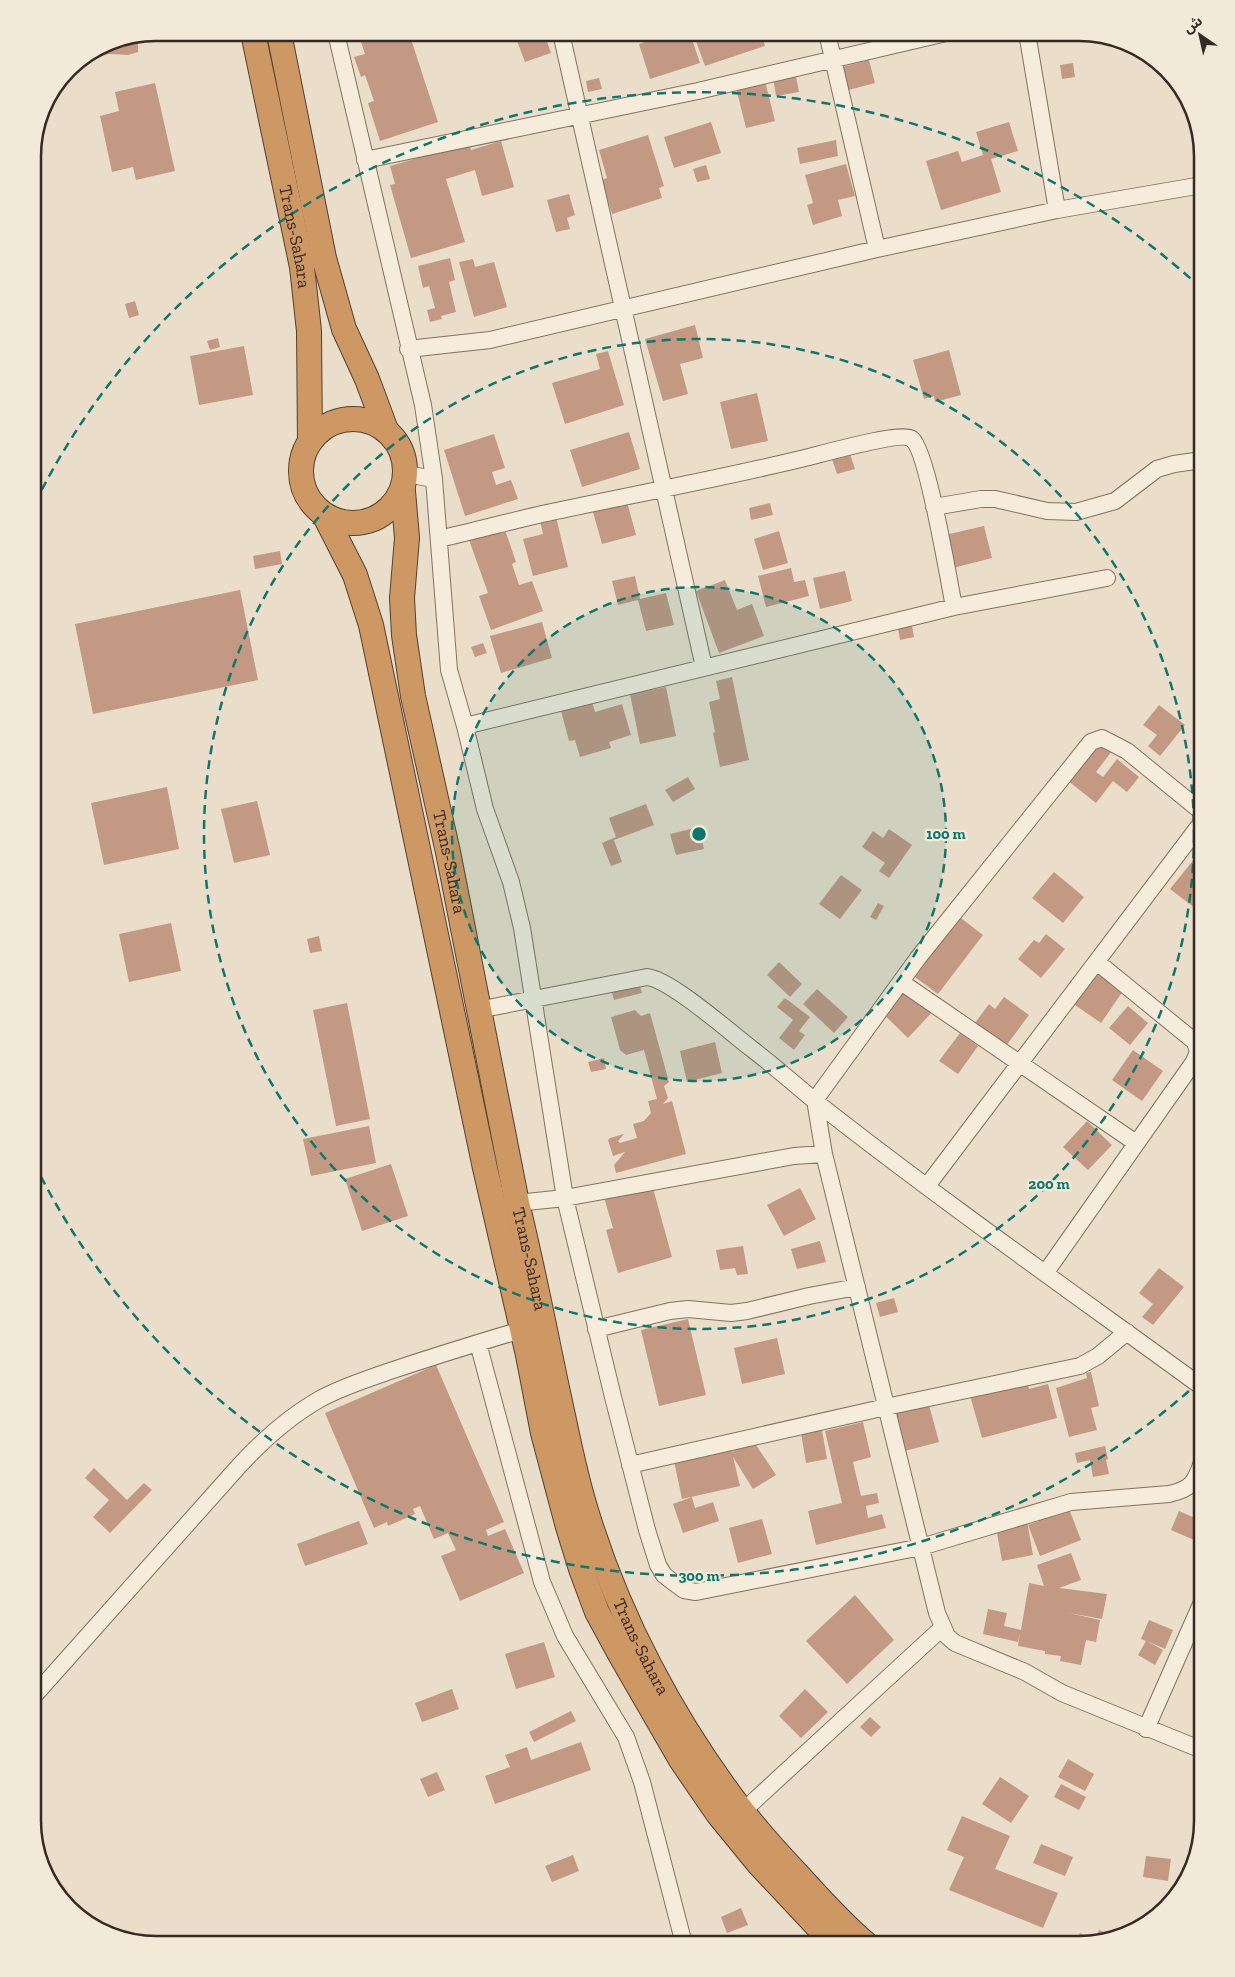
<svg xmlns="http://www.w3.org/2000/svg" width="1235" height="1977" font-family="'Zilla Slab','Noto Sans Arabic',serif">
  <style>
    .building { fill: #c39984 }
    .lines { fill: none; stroke-linecap: round; stroke-linejoin: round }
    .minor-casing { stroke: #847160; stroke-width: 18 }
    .highway-casing { stroke: #534033; stroke-width: 26 }
    .minor { stroke: #f5ecdc; stroke-width: 16 }
    .highway { stroke: #ce9865; stroke-width: 24 }
    .ring { fill: none; stroke: #0f766e; stroke-width: 2.5; stroke-dasharray: 9 6 }
    .labels { text-anchor: middle; dominant-baseline: central; stroke-width: 4.5; stroke-linejoin: round; paint-order: stroke }
    .street-label { font-size: 18px; fill: #372a22; stroke: #f2e9d8 }
    .rim { fill: none; stroke: #372a22; stroke-width: 2.5 }
    .centre { fill: #0f766e; stroke: #f2e9d8; stroke-width: 2.5 }
    .ring-label { font-size: 15px; text-anchor: middle; font-weight: bold; fill: #0f766e; stroke: #f2e9d8; stroke-width: 4.5; stroke-linejoin: round; paint-order: stroke }
  </style>
  <rect width="100%" height="100%" fill="#eadeca"/>
  <path class="building" d="M358,33H409L438,122L380,141L368,103L374,101L365,75L361,77L354,57L365,54Z
    M514,33H544L551,53L525,62Z
    M665,33H690L700,63L650,79L639,44L666,35Z
    M693,33H761L765,46L705,66Z
    M138,36V52L128,55L109,54L75,65L109,42Z
    M869,60L875,83L845,91L839,68Z
    M1073,63L1075,77L1062,79L1060,65Z
    M794,66L799,92L776,96L772,70Z
    M762,69L775,121L746,128L733,76Z
    M599,78L602,89L588,92L586,81Z
    M155,83L175,171L136,180L133,167L112,172L100,116L119,111L115,92Z
    M711,122L721,153L674,168L664,137Z
    M1009,122L1018,151L991,159L1001,192L941,210L926,161L958,151L962,162L983,155L976,132Z
    M648,135L664,186L659,188L662,198L612,214L601,180L607,178L599,150Z
    M836,140L838,156L800,164L797,148Z
    M501,141L514,187L482,196L475,170L446,179L465,242L411,258L390,185L395,184L390,166L469,143L471,150Z
    M846,164L855,196L838,200L842,216L813,225L807,205L813,203L805,175Z
    M706,165L710,179L697,182L693,169Z
    M569,194L575,215L567,218L570,229L556,232L547,200Z
    M450,258L455,280L449,282L456,312L441,316L442,319L430,322L427,310L435,308L429,286L423,288L418,266Z
    M473,259L475,267L494,262L507,307L474,317L459,262Z
    M135,301L139,315L129,318L125,304Z
    M695,325L703,358L680,364L688,394L663,401L645,339Z
    M218,338L220,347L210,350L207,341Z
    M244,346L253,395L199,405L190,356Z
    M949,350L961,395L935,402L934,396L924,399L913,360Z
    M608,351L624,405L565,424L552,383L600,369L596,354Z
    M757,393L768,441L731,449L720,402Z
    M629,432L640,469L582,487L570,450Z
    M494,434L505,468L492,472L496,485L511,480L518,499L465,516L444,450Z
    M850,454L855,469L837,474L832,459Z
    M626,498L636,535L602,544L593,512Z
    M770,503L773,515L751,520L749,508Z
    M556,517L568,567L533,576L523,539L543,534L540,521Z
    M503,524L516,562L512,564L519,585L532,581L543,611L491,630L479,596L488,593L468,537Z
    M984,526L992,558L953,568L945,535Z
    M779,531L788,563L763,570L754,539Z
    M280,551L282,564L255,569L253,556Z
    M791,568L794,582L805,580L809,596L766,607L758,576Z
    M845,571L852,601L820,609L813,578Z
    M635,576L640,599L666,593L674,625L646,631L638,600L618,605L612,581Z
    M725,580L737,610L752,604L764,636L719,653L696,591Z
    M240,590L258,680L93,714L75,624Z
    M542,622L552,658L501,673L490,636Z
    M912,626L914,637L900,640L898,628Z
    M483,643L487,653L475,657L471,647Z
    M732,677L749,760L720,767L713,733L715,732L709,702L720,699L716,681Z
    M666,687L676,736L640,744L630,694Z
    M592,702L595,712L622,704L631,735L609,742L611,748L580,757L575,740L569,741L561,711Z
    M1159,705L1185,725L1160,756L1148,746L1157,735L1143,725Z
    M1090,733L1112,751L1096,772L1103,777L1117,759L1139,777L1127,792L1113,781L1096,803L1058,773Z
    M688,777L695,789L673,802L665,790Z
    M167,787L179,849L104,865L91,803Z
    M257,801L270,855L234,863L221,809Z
    M646,804L654,825L614,840L622,862L611,866L602,843L616,837L609,818Z
    M699,827L704,849L676,855L670,834Z
    M889,829L912,845L889,878L879,871L885,863L862,847L873,831L883,838Z
    M1195,858L1202,865V909L1200,912L1170,889Z
    M1054,872L1084,897L1063,923L1032,898Z
    M841,875L862,890L840,919L819,904Z
    M878,903L884,906L876,920L870,917Z
    M949,909L983,935L938,994L904,969Z
    M171,923L181,971L129,982L119,934Z
    M1046,934L1065,949L1041,978L1018,959L1034,940L1039,943Z
    M319,936L322,951L310,953L307,939Z
    M779,962L802,984L790,997L767,975Z
    M1087,967L1123,991L1101,1023L1065,998Z
    M636,974L642,993L614,1000L609,982Z
    M902,978L935,1009L908,1038L875,1006Z
    M817,989L848,1017L834,1033L803,1004Z
    M1004,997L1029,1015L1006,1046L975,1023L989,1004L995,1009Z
    M785,998L810,1017L799,1031L805,1035L794,1050L779,1038L793,1020L777,1007Z
    M347,1003L370,1119L336,1126L313,1010Z
    M1128,1006L1148,1023L1130,1045L1109,1028Z
    M635,1010L641,1016L650,1013L669,1082L664,1086L668,1098L663,1104L672,1101L686,1154L616,1173L614,1165L625,1152L613,1156L608,1140L610,1138L624,1134L618,1141L620,1143L637,1138L633,1124L644,1121L651,1113L648,1101L657,1099L644,1050L626,1055L620,1050L611,1017Z
    M960,1033L978,1046L958,1074L939,1061Z
    M715,1042L722,1073L687,1082L680,1051Z
    M1133,1050L1163,1071L1142,1101L1112,1080Z
    M604,1058L606,1069L591,1072L588,1062Z
    M1087,1121L1112,1145L1088,1170L1063,1147Z
    M369,1126L376,1163L311,1176L303,1139Z
    M391,1164L408,1216L362,1231L345,1179Z
    M651,1181L672,1257L618,1273L606,1230L613,1228L603,1194Z
    M800,1188L816,1219L784,1236L767,1205Z
    M820,1241L826,1262L797,1269L791,1249Z
    M743,1246L748,1274L737,1275L735,1268L720,1270L716,1250Z
    M1159,1268L1184,1287L1153,1325L1142,1317L1153,1304L1139,1293Z
    M894,1298L898,1312L880,1317L876,1303Z
    M688,1319L706,1395L659,1406L641,1330Z
    M777,1338L785,1374L742,1384L734,1348Z
    M436,1365L504,1522L486,1530L488,1536L505,1529L524,1573L460,1601L441,1556L456,1550L448,1533L434,1539L420,1506L413,1509L415,1514L388,1526L387,1522L374,1528L325,1413Z
    M1091,1372L1099,1406L1091,1408L1097,1430L1069,1437L1056,1388L1087,1378L1086,1373Z
    M1026,1377L1029,1389L1048,1384L1057,1418L982,1438L969,1392Z
    M928,1401L939,1442L901,1452L891,1410Z
    M863,1422L871,1457L853,1462L861,1496L877,1493L879,1503L866,1506L868,1518L882,1514L886,1528L816,1545L808,1511L842,1503L825,1431Z
    M822,1430L827,1459L806,1463L801,1433Z
    M752,1439L776,1475L753,1489L733,1457L740,1486L682,1499L674,1461L731,1448L732,1452Z
    M1105,1446L1108,1459L1106,1460L1109,1474L1093,1477L1090,1460L1077,1463L1075,1453Z
    M94,1468L127,1500L144,1483L152,1490L110,1533L93,1517L109,1500L85,1478Z
    M692,1497L695,1508L713,1502L719,1521L683,1533L673,1504Z
    M1066,1501L1081,1540L1040,1556L1028,1525L1039,1521L1036,1512Z
    M1179,1511L1202,1521L1194,1540L1171,1530Z
    M1026,1516L1033,1555L1002,1561L995,1522Z
    M762,1519L772,1554L738,1563L729,1528Z
    M359,1521L368,1544L305,1566L297,1544Z
    M1071,1553L1081,1580L1059,1588L1107,1594L1102,1619L1069,1613L1100,1620L1096,1642L1086,1640L1081,1665L1060,1661L1061,1656L1045,1654V1651L1018,1646L1020,1633L1018,1642L983,1634L988,1609L1007,1613L1004,1626L1021,1630L1029,1583L1044,1586L1037,1565Z
    M855,1595L894,1640L847,1684L806,1641Z
    M1149,1620L1173,1630L1165,1649L1147,1641L1163,1650L1155,1665L1138,1655L1146,1641L1141,1639Z
    M544,1642L555,1677L516,1689L505,1654Z
    M452,1689L459,1709L422,1722L415,1703Z
    M805,1689L828,1712L801,1738L779,1716Z
    M571,1711L576,1721L534,1742L529,1732Z
    M870,1717L881,1727L871,1737L860,1727Z
    M581,1742L591,1770L495,1804L485,1776L510,1767L505,1755L527,1747L531,1760Z
    M1068,1759L1094,1774L1085,1791L1058,1777Z
    M437,1772L445,1790L428,1797L420,1779Z
    M1000,1777L1029,1796L1011,1823L982,1804Z
    M1061,1784L1086,1797L1079,1810L1054,1797Z
    M962,1816L1010,1836L995,1869L1058,1893L1043,1928L949,1890L964,1857L947,1850Z
    M1041,1844L1073,1857L1065,1876L1033,1863Z
    M573,1855L579,1871L552,1882L545,1866Z
    M1146,1856L1171,1859L1168,1881L1143,1877Z
    M741,1908L748,1925L727,1933L721,1917Z
    M1099,1930L1114,1936L1075,1944L1080,1933L1094,1940Z"/>
  <g class="lines">
    <defs>
      <path id="minor" d="M336,33L423,405L434,479L449,670L465,726L485,809L511,882L522,928L565,1198L613,1397L647,1530L658,1565L664,1575L673,1582L684,1590L696,1592L921,1547L1071,1502L1169,1494C1191,1489 1195,1483 1202,1462
        M561,33L704,667
        M827,33L877,249
        M1027,33L1057,210
        M365,160L698,91L946,33
        M408,349L490,340L877,249L1057,210L1202,185
        M406,474L434,479
        M934,507L981,499H995L1047,511L1076,512L1115,501L1157,469L1174,464L1202,460
        M439,539C474,531 508,522 542,514C630,495 718,479 805,458C822,454 901,431 912,439C927,450 949,581 954,607
        M465,726L954,607L1107,578
        M901,982L1136,1143
        M478,1010L647,977C670,979 731,1033 752,1049C774,1066 795,1084 816,1102C942,1201 1073,1293 1202,1387
        M824,1154L815,1100L918,958L1091,742L1102,738L1127,751L1202,812
        M927,1186L1202,822
        M517,1203L565,1198L794,1156L824,1154L937,1613L947,1636L955,1643L1025,1672L1062,1693L1202,1750
        M1046,1272L1193,1063C1198,1054 1199,1050 1194,1041L1097,962
        M596,1329L670,1311L688,1309L731,1313L747,1311L809,1296L857,1287
        M478,1343L542,1582L565,1636L626,1737L642,1782L684,1944
        M630,1465L886,1407L1080,1366L1098,1356L1127,1332
        M33,1697L239,1466C262,1441 290,1416 320,1399C342,1387 365,1380 387,1372C432,1357 477,1343 521,1330
        M1146,1729L1202,1602
        M742,1812L942,1628"/>
      <g id="highway">
        <path id="s1" d="M253,33L302,267L309,331L310,442"/>
        <path d="M279,33L324,258L344,329L367,379L386,430"/>
        <circle cx="353" cy="471" r="52"/>
        <path id="s2" d="M403,491L407,538L402,598L404,635L413,696L448,852L517,1203C532,1264 544,1326 557,1388C566,1428 573,1468 585,1507C617,1615 674,1723 743,1812C760,1834 779,1855 798,1875C820,1899 841,1923 866,1944"/>
        <path d="M325,516L355,575L371,625L485,1168L528,1355L543,1433L568,1527L581,1569L597,1612L621,1656L681,1760L718,1814L758,1863L834,1944"/>
      </g>
    </defs>
    <use href="#minor" class="minor-casing"/>
    <use href="#highway" class="highway-casing"/>
    <use href="#minor" class="minor"/>
    <use href="#highway" class="highway"/>
  </g>
  <circle cx="699" cy="834" r="247" fill="#0f766e" fill-opacity=".12"/>
  <g class="ring">
    <circle cx="699" cy="834" r="247"/>
    <circle cx="699" cy="834" r="495"/>
    <path d="M1200 1381A742 742 0 0 1 35 1165M35 503A742 742 0 0 1 1200 287"/>
  </g>
  <g class="labels">
    <g class="street-label">
      <text stroke="none"><textPath href="#s1" startOffset="208">Trans-Sahara</textPath></text>
      <text stroke="none"><textPath href="#s2" startOffset="376">Trans-Sahara</textPath></text>
      <text stroke="none"><textPath href="#s2" startOffset="781">Trans-Sahara</textPath></text>
      <text stroke="none"><textPath href="#s2" startOffset="1186">Trans-Sahara</textPath></text>
    </g>
  </g>
  <path d="M0 0H1235V1977H0ZM156 41H1079A115 115 0 0 1 1194 156V1821A115 115 0 0 1 1079 1936H156A115 115 0 0 1 41 1821V156A115 115 0 0 1 156 41Z" fill="#f2e9d8" fill-rule="evenodd"/>
  <path class="rim" d="M156 41H1079A115 115 0 0 1 1194 156V1821A115 115 0 0 1 1079 1936H156A115 115 0 0 1 41 1821V156A115 115 0 0 1 156 41Z"/>
  <circle cx="699" cy="834" r="8" class="centre"/>
  <g class="ring-label">
    <text x="946" y="839">100 m</text>
    <text x="1049" y="1189">200 m</text>
    <text x="699" y="1581">300 m</text>
  </g>
  <g transform="translate(1200 35) rotate(326)" stroke="#f2e9d8" stroke-width="4" paint-order="stroke">
  <path d="M0-4L9 19L0 12L-9 19Z" fill="#372a22"/>
  <text y="-8" font-size="14" font-weight="bold" text-anchor="middle" fill="#372a22">ش</text>
  </g>
</svg>
